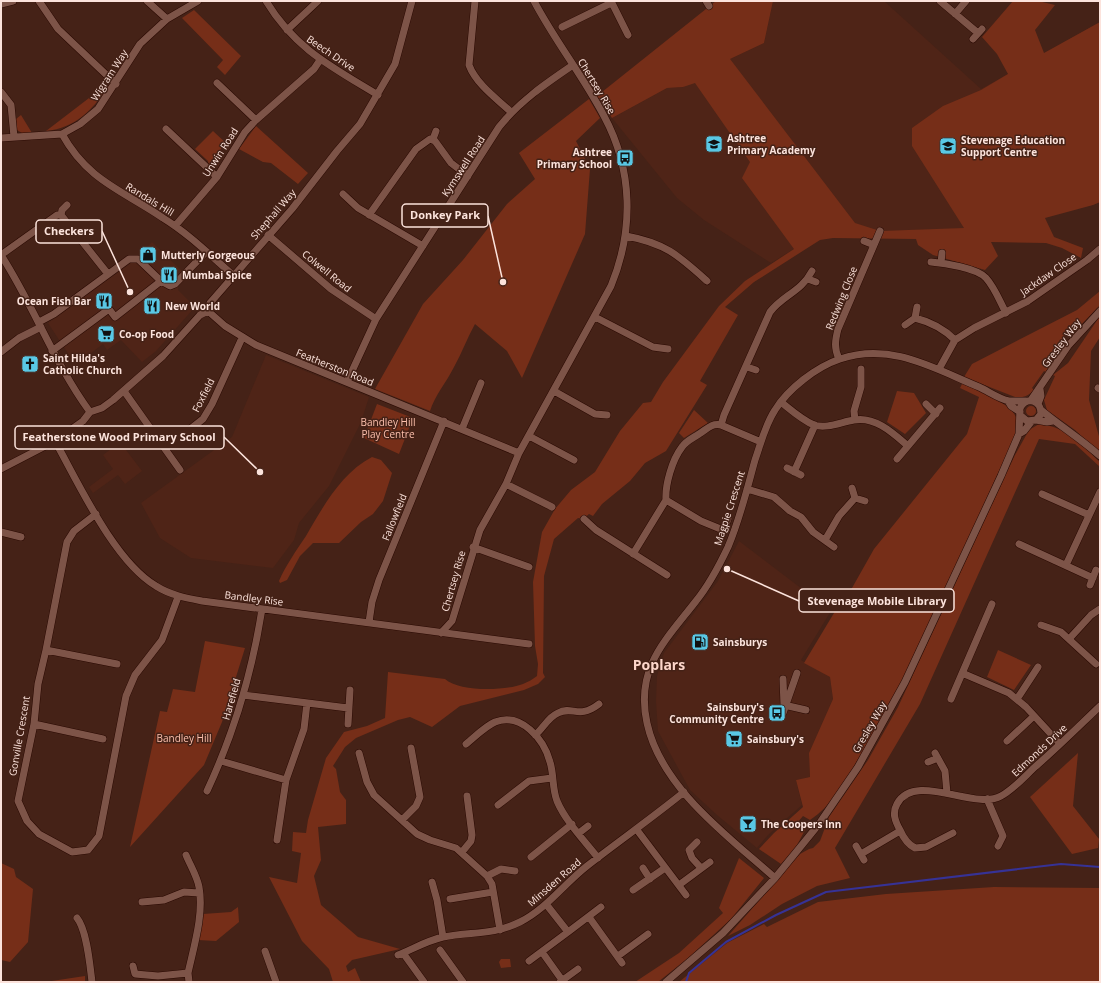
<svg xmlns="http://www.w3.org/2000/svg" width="1101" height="983" font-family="'Open Sans',sans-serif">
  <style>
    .built { fill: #4f2417 }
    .green { fill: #762e18 }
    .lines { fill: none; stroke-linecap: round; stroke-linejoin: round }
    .stream { stroke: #363296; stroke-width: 2 }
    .minor-casing { stroke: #2a0902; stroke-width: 8 }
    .minor { stroke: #7d5448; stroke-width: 7 }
    .labels { text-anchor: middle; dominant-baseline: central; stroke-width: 3; stroke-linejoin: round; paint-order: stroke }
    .street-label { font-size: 10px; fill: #fce3dc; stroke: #452217 }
    .poi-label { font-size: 10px; font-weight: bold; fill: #fce3dc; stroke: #452217; text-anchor: start }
    .park-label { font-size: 10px; fill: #fcbfac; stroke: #452217 }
    .district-label { font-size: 14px; font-weight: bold; fill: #fdd6ca; stroke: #452217 }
    .leader { fill: none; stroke: #fce3dc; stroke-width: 1.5 }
    .callout-dot { fill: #fce3dc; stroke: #452217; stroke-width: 1.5 }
    .callout { fill: #452217; stroke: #fce3dc; stroke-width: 1.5 }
    .callout-label { font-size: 11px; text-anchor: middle; font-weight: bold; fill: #fce3dc }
  </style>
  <rect width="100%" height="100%" fill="#452217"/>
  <path class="built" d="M773,1H884L981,89L1100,22V202L1093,205L988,228L880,231L825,230L771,263L704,220L677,198L612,118L667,88L683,87L711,68L764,43Z
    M152,242L187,276L178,286V290L195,307L156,351L142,362L121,340L107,350L103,344L82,360L79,356L73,361L48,323L132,262Z
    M266,355L369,397L361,422L329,486L299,523L294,540L273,568L191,558L160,538L141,503L232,437Z
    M120,442L142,471L125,484L118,475L93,493L89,487L113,469L103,455Z
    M739,541L831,611L801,660L830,677L833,699L809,753L810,777L796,780L802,805L768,835L757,848L717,815L690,790L658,731L656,701L657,676L664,653L718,581Z"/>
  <path class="green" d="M716,1H773L764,43L730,59L855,223L880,231L964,228L912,146V128L943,106L981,90L1008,74L997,54L982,37L1013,1H1038L1055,5L1035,30L1044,53L1100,22V202L1093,205L1045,218L1054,237L1083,248L1081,258L1062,248L1046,243L991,242L998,256L985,270L933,255L918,245L916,239L833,238L820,240L754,282L725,307L738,315L700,381L707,385L666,451L645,463L630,481L602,504L593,516L589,514L583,519L578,518L554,539L544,576L543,673L545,677L538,684L524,690L460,706L432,727L410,717L398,720L356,738L345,747L333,766L336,769L340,792L346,800V824L318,827L321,860L314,876L321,905L358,937L400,949L352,960L346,966L348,972L355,968L361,982H333L329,969L302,941L269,877L297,883L301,853L292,851L293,832L306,833L308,820L326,758L344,732L367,726L385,718L388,672L445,679C459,692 505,691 523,684C528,682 533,679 537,676L538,664L535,646L533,582L542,532L555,509L571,490L595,472L620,431L643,403L651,402L663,382L719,306L745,281L794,249L742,178L750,162L695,83L683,87L667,88L612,118L597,96Z
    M194,10L241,56L225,75L217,67L223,60L182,18Z
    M106,85L108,87C92,110 76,128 46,131Z
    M589,99L600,118L576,141L590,169L585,234L522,378L507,351L475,324C467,338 462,353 454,367C446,383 435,395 430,411L375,389L423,304L463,260L507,204L535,179L519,153Z
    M21,115L32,133H22L17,130L16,119Z
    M256,126L308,173L298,184L271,163L263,162L239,149Z
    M213,131L229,146L227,149L222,147L213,161L219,165L209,166L208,161L195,149Z
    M1100,291V305L1078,328L1064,335L1046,372L1044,371L1032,388L1034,390C1028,396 1024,398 1015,397L964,377L972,364L1077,310Z
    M1100,316V337L1091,351L1089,400L1100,440V453L1075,430L1047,410L1044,400L1055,376L1053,375L1068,363Z
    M962,384C976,390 1010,402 1016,417C1018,423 1016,430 1015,436C965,543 922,655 860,756C846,779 833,805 810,820L803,816L797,823L805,830L796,847L781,864L759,849L774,833L803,807L796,780L810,777L809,753L833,699L830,677L804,663L834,613L852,588L874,549L967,434L979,397L960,388Z
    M897,391L914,393L926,413L905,434L887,422Z
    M377,404L413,418L399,454L364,438Z
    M1026 411a5 5 0 1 1 10 0a5 5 0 1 1-10 0Z
    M694,410L708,423L684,438L679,433Z
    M1039,424C1068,427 1080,444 1100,462V467L1075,444L1039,439L920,704L835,848L850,878L817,886L782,904L750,925L728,936L800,854L809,849L813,848L820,841L829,817L868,760L898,707L1015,455L1029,430Z
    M372,457L381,460L392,473L383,501L373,514L361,522L339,543H313L300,556L287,580L280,583L279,581C286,565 296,551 306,536C323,507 341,473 372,457Z
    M205,641L245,648L222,722L204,765L130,847L160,711L167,712L173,689L195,692Z
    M998,650L1031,665L1014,690L987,677Z
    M1078,753L1073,806L1099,839L1098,848L1072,854L1030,797Z
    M739,858L764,878L731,919L688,958L658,982H635L679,953L723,913L719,908Z
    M1,863L14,869L16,877L33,889L28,942L10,962L1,960Z
    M994,887L1100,888V982H679L727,943L764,924L767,927L818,902L886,894Z
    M238,907L239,922L216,941L198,940L203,914L231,912Z
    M501,959H510L511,967L501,968L499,962Z
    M85,976V982H45Z"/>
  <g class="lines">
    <path class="stream" d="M686,982L689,973L726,942L776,915L826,892L1061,864L1100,867"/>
    <defs>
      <path id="minor" d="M39,1L58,29L116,84
        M147,1L167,19
        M266,1C295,49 332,67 378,95
        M475,1L469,65C476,84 497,99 511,112
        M611,1L628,35
        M706,1L709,6
        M940,1L978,33
        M1,4L13,1
        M955,14L966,1
        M562,27L611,3
        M287,30L318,1
        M973,39L982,29
        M217,83L256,120
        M1,92L11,105L14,137
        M166,129L217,177
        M62,134C88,181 122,190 163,218C189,234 211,256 234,276
        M1,138L62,134L80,124L98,109L140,44L167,19L198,1
        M433,139L436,131
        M343,194L358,208L423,246
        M61,215L62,210L67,205
        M369,215L416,149L430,139L435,141L451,163L468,176
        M175,226L217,177L245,132L256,120L314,69L320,60
        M268,235L331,289L376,319
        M626,236C665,243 678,255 707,281
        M864,241L874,245
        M1,255C34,306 54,363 90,412
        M1,255L57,215H61L108,274
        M931,262C944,263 977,268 986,278C995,288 1000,302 1006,313
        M941,263L942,253
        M808,279L816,282
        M208,311L225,326L256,345L519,453
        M595,317L653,347L668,349
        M915,318L917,307
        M39,322L54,314L129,259H138L161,281L170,286L175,284L206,252
        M905,325L915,318C931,322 943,328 955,340
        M52,351L109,309L115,317L161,281
        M1,352L19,338L41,327
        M839,359C834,348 835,341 838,329L880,231
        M747,367L756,370
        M939,369L955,340L974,328L1028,301L1087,260L1100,249
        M347,382L376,319L499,127C520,101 545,84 573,65
        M1098,388L1100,389
        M124,391L165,449L203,419L212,404L242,338
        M554,391L595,414L607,415
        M1031,400L1068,346L1100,311
        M1008,401L1011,406L1020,412
        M781,402C791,410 802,420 814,425C827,429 841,422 854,420C875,416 893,433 908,446
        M926,404L936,414
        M1038,404L1041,396L1040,389
        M1041,410C1060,426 1081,439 1100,456
        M855,420L854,411L861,387V369
        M1036,420L1047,422L1053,421
        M462,429L481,383
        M1019,434L1024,431L1031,422
        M529,436L574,460
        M55,441C79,484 114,561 156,586C170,595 186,598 202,601L529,644
        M761,442L721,425L724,415L770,312C783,295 801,292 812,271
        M165,449L180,470
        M897,459L940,408
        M787,468L801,475
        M1,469L55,441L83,421L90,412L102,408L113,400L163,356L200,315L208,311L210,303L292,209L337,151L360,124L395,64L412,1
        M794,472L815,425
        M506,484L552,507
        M852,488L855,498
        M747,489L774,497L790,511L801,517L813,532L834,547
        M1042,494L1089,515
        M666,500L701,521L723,530
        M96,514L74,531L67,542L46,650L38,684L34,724L18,801L27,821L39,834L72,852L88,850L99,836L126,696L135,675L162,640L178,597
        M584,519L596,530L667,575
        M1,532L21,537
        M720,539L728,519
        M825,540L839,516L855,498L865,501
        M1019,544L1093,578
        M473,547L529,567
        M633,554L666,500C665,485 672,460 682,447C686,441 693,438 699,434C707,429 711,423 721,425
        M1066,565L1100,492
        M1090,585L1096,570
        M369,622L372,602L379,580L444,421
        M1041,625L1061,632L1096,664
        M441,633L452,621L480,530L506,484L519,453L611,286C634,230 633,170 604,116C583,76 555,41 534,1
        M1070,638L1091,615L1100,609
        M46,650L117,664
        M962,673L1009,693L1026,707L1060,744
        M783,679L784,705L806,710
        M243,695L348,708
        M951,699L992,604
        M1017,699L1038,667
        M783,713L797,673
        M34,724L103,739
        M348,724L350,690
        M535,735C543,729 548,717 558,713C573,705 578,720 599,704
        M1007,741L1034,716
        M466,744C475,737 484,727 495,722C521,712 544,739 550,762C554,775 552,788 557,801C566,822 584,840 598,858
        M359,753L367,782L374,795L417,834L430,840L456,848L487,876L492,884L500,930
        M935,753L945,771L947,793
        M221,761L286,780
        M928,762L938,758
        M207,791C234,733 252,673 262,609
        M987,799L1003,836L998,846
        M498,805L529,781L552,778
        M402,820L416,806L420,797L411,748
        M637,830L686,895
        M579,833L588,826
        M953,833L926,847L915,848C907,844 903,837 900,830C895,821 892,813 897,804C915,771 975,811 1001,796C1014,789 1025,776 1036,766C1058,747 1079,726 1100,706
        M277,840L286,780L304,729L307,703
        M697,842L689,850L692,858L701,868
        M856,846L864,860
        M462,852L471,841L472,835L467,796
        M861,854L900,831
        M186,855C190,865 197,876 199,887C204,914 194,946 188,973L189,982
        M531,857L572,824
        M643,868L650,879
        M487,876L501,869L515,871
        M775,878C729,837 661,788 647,723C635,668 665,641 696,601C709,585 719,566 728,547C740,519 747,489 755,460C761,443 765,425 775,410C788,389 816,367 840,359C891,342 933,368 979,387C988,391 999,399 1009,401C1014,401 1020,401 1026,401
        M432,882L437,900L443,937
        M679,885L710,862
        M633,890L665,868
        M450,899L493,892
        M142,902L164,900L184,892L199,893
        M589,917L622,963
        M77,918C87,930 90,966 92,982
        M568,932L601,907
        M440,950L463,982
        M265,951L276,982
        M542,952L562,980
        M403,953L424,982
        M398,955C413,949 426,941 443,937C471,931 491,936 520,922C546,909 564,884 587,866C619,841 652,818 684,792
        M618,956L648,934
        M529,961L568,932L546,904
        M133,966L135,974L158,976L188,973
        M560,982L578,969
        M666,982L723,933L775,878L819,824L858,767L905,682L1001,476L1019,434L1020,408C1027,396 1041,400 1041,414L1036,420L1027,421L1021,416"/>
    </defs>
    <use href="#minor" class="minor-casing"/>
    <use href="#minor" class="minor"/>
  </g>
  <defs>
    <symbol id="school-square" viewBox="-11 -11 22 22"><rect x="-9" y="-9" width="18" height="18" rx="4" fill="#59c8e5" stroke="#452217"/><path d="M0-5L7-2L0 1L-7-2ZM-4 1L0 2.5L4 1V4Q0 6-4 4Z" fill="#111"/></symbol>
    <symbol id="bus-square" viewBox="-11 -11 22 22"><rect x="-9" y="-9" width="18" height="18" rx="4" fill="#59c8e5" stroke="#452217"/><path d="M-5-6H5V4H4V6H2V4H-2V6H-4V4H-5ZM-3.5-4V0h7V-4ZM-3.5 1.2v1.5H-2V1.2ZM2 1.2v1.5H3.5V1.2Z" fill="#111"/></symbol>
    <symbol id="shop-square" viewBox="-11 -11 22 22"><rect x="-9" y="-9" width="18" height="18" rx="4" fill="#59c8e5" stroke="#452217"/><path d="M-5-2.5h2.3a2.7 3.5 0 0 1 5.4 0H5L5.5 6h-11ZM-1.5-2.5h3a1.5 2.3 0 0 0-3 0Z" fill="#111"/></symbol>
    <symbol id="restaurant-square" viewBox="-11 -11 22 22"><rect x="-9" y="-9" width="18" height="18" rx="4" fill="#59c8e5" stroke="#452217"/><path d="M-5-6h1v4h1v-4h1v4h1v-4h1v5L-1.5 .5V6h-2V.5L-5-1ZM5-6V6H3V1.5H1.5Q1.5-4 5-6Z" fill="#111"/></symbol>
    <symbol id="supermarket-square" viewBox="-11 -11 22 22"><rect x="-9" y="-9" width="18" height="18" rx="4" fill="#59c8e5" stroke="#452217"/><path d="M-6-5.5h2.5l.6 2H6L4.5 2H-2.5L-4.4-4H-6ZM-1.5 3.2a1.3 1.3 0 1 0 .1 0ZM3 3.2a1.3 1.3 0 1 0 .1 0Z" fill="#111"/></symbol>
    <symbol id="church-square" viewBox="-11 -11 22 22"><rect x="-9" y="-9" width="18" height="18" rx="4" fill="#59c8e5" stroke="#452217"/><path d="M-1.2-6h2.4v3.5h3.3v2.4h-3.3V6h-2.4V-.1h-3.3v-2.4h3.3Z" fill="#111"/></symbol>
    <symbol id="fuel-square" viewBox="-11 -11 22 22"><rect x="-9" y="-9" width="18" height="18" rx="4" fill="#59c8e5" stroke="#452217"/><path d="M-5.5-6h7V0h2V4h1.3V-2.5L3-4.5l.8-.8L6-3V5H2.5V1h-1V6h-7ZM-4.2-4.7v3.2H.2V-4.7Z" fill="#111"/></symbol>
    <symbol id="bar-square" viewBox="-11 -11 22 22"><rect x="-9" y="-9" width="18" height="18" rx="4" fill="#59c8e5" stroke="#452217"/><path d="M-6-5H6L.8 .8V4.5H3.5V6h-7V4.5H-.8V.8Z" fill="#111"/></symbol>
  </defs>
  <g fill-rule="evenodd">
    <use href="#school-square" x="704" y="134" width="20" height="20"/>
    <use href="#school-square" x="938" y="136" width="20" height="20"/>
    <use href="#bus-square" x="615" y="148" width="20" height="20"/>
    <use href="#shop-square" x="138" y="245" width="20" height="20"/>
    <use href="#restaurant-square" x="159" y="265" width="20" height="20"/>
    <use href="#restaurant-square" x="94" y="291" width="20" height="20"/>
    <use href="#restaurant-square" x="142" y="296" width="20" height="20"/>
    <use href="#supermarket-square" x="96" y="324" width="20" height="20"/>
    <use href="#church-square" x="20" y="354" width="20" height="20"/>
    <use href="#fuel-square" x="690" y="632" width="20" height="20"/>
    <use href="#bus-square" x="767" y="703" width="20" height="20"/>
    <use href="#supermarket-square" x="724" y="729" width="20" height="20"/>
    <use href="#bar-square" x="738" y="814" width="20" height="20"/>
  </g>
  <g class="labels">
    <g class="street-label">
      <text transform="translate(331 53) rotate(34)">Beech Drive</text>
      <text transform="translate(109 75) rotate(-57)">Wigram Way</text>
      <text transform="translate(597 86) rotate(59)">Chertsey Rise</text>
      <text transform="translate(220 152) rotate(-57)">Unwin Road</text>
      <text transform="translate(463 166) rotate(-57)">Kymswell Road</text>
      <text transform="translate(150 199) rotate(31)">Randals Hill</text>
      <text transform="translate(273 214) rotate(-49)">Shephall Way</text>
      <text transform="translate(327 271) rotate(39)">Colwell Road</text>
      <text transform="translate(1048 274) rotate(-35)">Jackdaw Close</text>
      <text transform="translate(841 298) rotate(-68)">Redwing Close</text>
      <text transform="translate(1061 343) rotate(-53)">Gresley Way</text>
      <text transform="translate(335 367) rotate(22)">Featherston Road</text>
      <text transform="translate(203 395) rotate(-63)">Foxfield</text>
      <text transform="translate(729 508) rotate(-72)">Magpie Crescent</text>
      <text transform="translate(394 517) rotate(-68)">Fallowfield</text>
      <text transform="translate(453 581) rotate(-74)">Chertsey Rise</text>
      <text transform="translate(254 598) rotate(7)">Bandley Rise</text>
      <text transform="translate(231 699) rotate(-74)">Harefield</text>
      <text transform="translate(869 727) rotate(-60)">Gresley Way</text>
      <text transform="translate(19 736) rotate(-80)">Gonville Crescent</text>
      <text transform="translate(1039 750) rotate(-43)">Edmonds Drive</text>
      <text transform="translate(554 882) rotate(-41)">Minsden Road</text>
    </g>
    <g class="poi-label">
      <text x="727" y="138">Ashtree<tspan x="727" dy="12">Primary Academy</tspan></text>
      <text x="961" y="140">Stevenage Education<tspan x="961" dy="12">Support Centre</tspan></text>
      <text x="612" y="152" text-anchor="end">Ashtree<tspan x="612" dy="12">Primary School</tspan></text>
      <text x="161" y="255">Mutterly Gorgeous</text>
      <text x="182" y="275">Mumbai Spice</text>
      <text x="91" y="301" text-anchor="end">Ocean Fish Bar</text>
      <text x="165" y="306">New World</text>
      <text x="119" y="334">Co-op Food</text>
      <text x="43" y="358">Saint Hilda's<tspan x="43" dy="12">Catholic Church</tspan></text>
      <text x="713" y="642">Sainsburys</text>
      <text x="764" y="707" text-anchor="end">Sainsbury's<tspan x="764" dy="12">Community Centre</tspan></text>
      <text x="747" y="739">Sainsbury's</text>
      <text x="761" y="824">The Coopers Inn</text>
    </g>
    <g class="park-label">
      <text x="388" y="422">Bandley Hill<tspan x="388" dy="12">Play Centre</tspan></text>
      <text x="184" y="738">Bandley Hill</text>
    </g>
    <g class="district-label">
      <text x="659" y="664">Poplars</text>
    </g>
  </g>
  <path class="leader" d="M503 282L488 216M130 292L102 231M260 472L224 437M727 569L799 601"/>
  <g class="callout-dot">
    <circle cx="503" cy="282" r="4"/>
    <circle cx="130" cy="292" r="4"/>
    <circle cx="260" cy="472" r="4"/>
    <circle cx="727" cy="569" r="4"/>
  </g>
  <g class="callout">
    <rect x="402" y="204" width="86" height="23" rx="4"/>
    <rect x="36" y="220" width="66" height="23" rx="4"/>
    <rect x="15" y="426" width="209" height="23" rx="4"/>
    <rect x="799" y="589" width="155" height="23" rx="4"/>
  </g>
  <g class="callout-label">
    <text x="445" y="219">Donkey Park</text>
    <text x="69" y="235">Checkers</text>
    <text x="119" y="441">Featherstone Wood Primary School</text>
    <text x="877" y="605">Stevenage Mobile Library</text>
  </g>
  <rect width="1101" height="983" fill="none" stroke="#fce3dc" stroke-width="4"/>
</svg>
